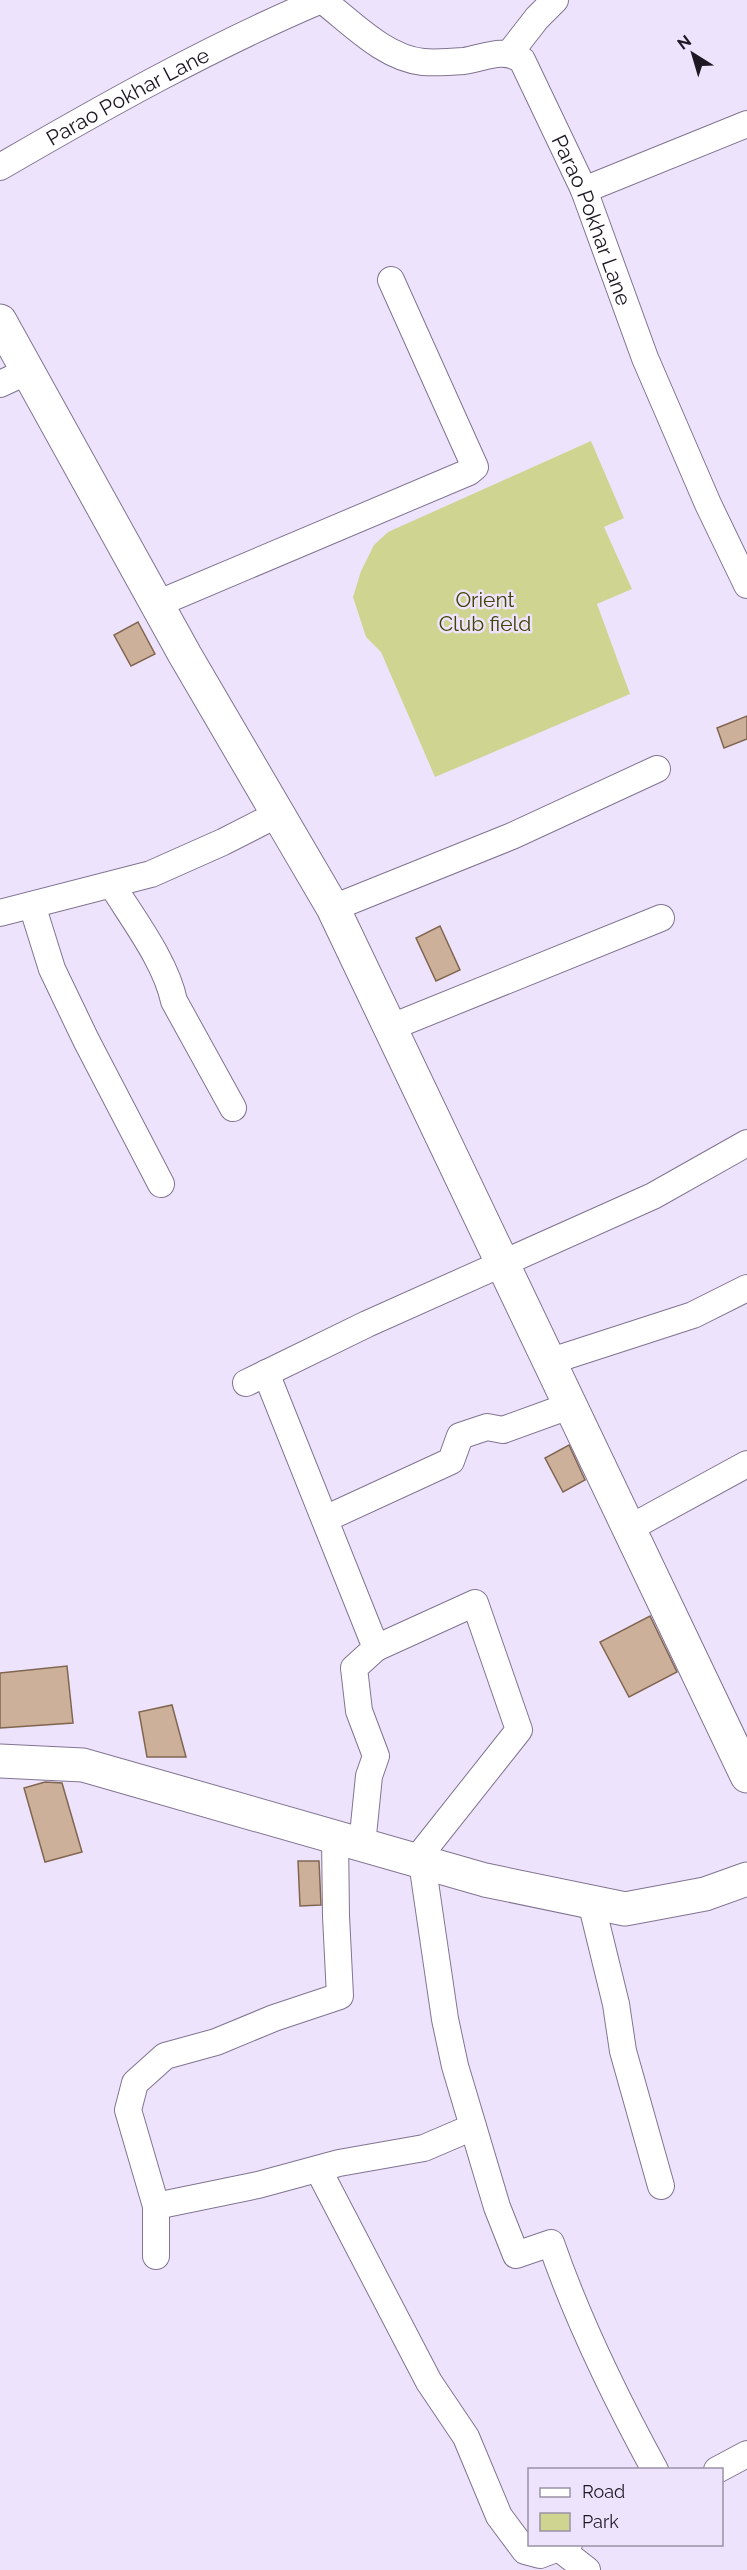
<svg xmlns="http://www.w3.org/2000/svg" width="747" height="2570" font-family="Raleway,sans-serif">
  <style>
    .green { fill: #cfd591 }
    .building { fill: #cdb09a; stroke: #806651; stroke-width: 1.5 }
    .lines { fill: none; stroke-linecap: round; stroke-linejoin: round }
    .minor-casing { stroke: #817491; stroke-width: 28 }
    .major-casing { stroke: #817491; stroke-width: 35 }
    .minor { stroke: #fff; stroke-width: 26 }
    .major { stroke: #fff; stroke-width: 33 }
    .labels { text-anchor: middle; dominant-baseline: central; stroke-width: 5; stroke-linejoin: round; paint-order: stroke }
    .street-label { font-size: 21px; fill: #1d1823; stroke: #eee3fc }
    .park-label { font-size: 21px; fill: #414402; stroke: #eee3fc }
  </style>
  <rect width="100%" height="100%" fill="#eee3fc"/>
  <path class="green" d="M591,441L624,518L604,527L632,589L597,604L630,694L435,777L381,652L366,637L353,597L361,571L374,545L388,532Z"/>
  <path class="building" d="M138,622L155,654L131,666L114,635Z
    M747,716V739L724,748L717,728Z
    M440,926L460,970L436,981L416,938Z
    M569,1445L585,1480L563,1492L545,1458Z
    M650,1616L677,1672L629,1697L600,1642Z
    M67,1666L73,1723L0,1728V1673Z
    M172,1705L186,1757H147L139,1712Z
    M45,1782L62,1783L82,1852L45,1862L24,1788Z
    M298,1861H319L321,1905L300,1906Z"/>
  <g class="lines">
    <defs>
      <g id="minor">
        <path id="s1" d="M322,0C351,22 384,58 423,62C435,63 451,62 464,61C484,58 503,47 522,60L584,190L645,358L708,504L747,585"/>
        <path d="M509,54L537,18L555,0"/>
        <path id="s2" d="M0,167C105,106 210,47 321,0"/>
        <path d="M584,190L747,124"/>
        <path d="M0,384L28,371"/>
        <path d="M157,604L469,472L475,467L391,280"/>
        <path d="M112,885C133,919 166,962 174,1001L233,1108"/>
        <path d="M32,905L52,969L86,1040L161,1184"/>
        <path d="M333,908L512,836L657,769"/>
        <path d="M0,913L151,874L223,842L278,814"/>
        <path d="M389,1028L661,918"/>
        <path d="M548,1362L693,1315L747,1288"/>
        <path d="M266,1373L376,1648L354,1668L359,1711L376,1756L369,1776L362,1845"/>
        <path d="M246,1383L367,1324L653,1196L747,1143"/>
        <path d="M325,1519L451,1461L460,1436L487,1427L503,1430L569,1406"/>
        <path d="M628,1529L747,1464"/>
        <path d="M376,1648L475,1603L519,1730L416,1860"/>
        <path d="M422,1862L445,2019L455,2066L497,2207L516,2255L551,2243C578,2321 615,2397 655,2470"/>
        <path d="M591,1902L616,2004L623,2051L661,2186"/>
        <path d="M318,2169L429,2382L466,2437L499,2516L525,2551L540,2555L569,2544"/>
        <path d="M156,2206L258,2185L339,2163L424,2148L473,2127"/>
        <path d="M156,2256V2206L128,2110L135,2083L165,2056L216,2042L274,2018L340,1996L336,1916L335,1837"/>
        <path d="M717,2470L747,2454"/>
        <path d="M560,2549L587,2570"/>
      </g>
      <path id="major" d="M0,321L185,655L333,908L747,1776
        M0,1761L83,1765L485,1880L625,1909L705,1894L747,1879"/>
    </defs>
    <use href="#minor" class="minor-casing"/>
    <use href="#major" class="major-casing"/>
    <use href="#minor" class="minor"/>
    <use href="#major" class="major"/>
  </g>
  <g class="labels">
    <g class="street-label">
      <text stroke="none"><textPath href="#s2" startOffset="146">Parao Pokhar Lane</textPath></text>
      <text stroke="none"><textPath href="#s1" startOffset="396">Parao Pokhar Lane</textPath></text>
    </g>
    <g class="park-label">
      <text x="485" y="599">Orient<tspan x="485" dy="24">Club field</tspan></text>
    </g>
  </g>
  <rect x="528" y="2468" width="195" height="78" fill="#eee3fc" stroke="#9a92a5" stroke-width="1.5"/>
  <rect x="540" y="2488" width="30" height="9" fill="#ffffff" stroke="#9a92a5" stroke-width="1.5"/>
  <text x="582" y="2498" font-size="18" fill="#1d1823">Road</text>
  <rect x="540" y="2513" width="30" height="18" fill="#cfd591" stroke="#9a92a5" stroke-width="1.5"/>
  <text x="582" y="2528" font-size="18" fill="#1d1823">Park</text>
  <g transform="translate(693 54) rotate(323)" stroke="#eee3fc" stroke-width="4.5" paint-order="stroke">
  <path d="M0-4.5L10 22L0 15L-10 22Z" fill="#1d1823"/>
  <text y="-9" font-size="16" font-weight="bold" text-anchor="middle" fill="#1d1823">N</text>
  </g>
</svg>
